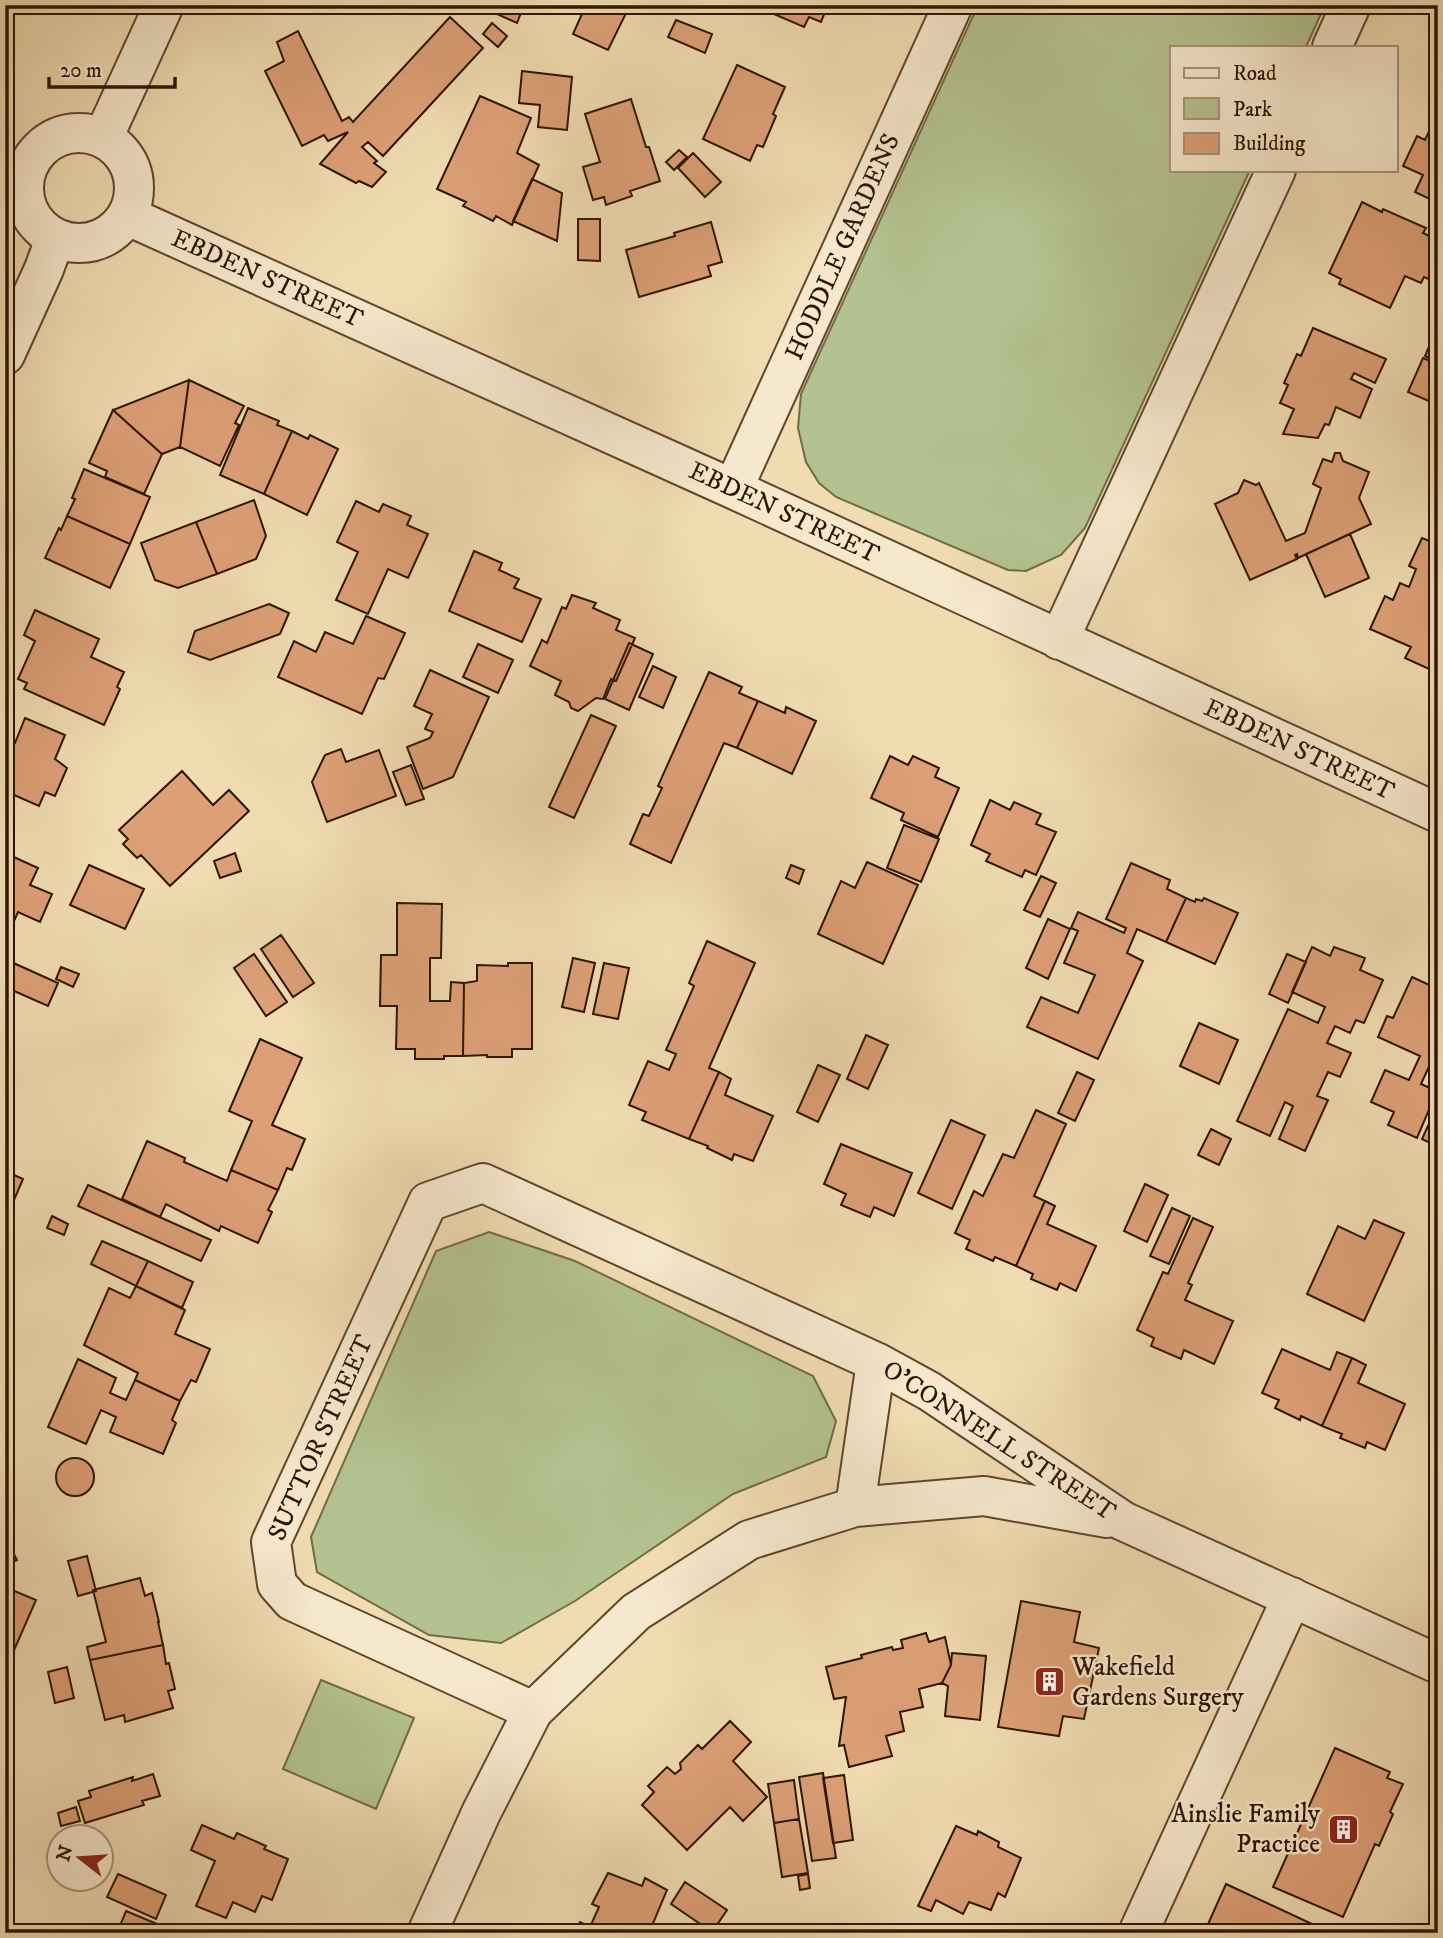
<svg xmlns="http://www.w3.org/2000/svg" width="1443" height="1938" font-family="'IM FELL DW Pica',serif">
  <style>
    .green { fill: #b4c291; stroke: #716b48; stroke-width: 2 }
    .building { fill: #dda076; stroke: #2e1400; stroke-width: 2 }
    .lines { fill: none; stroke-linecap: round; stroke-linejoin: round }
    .street-casing { stroke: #5f462c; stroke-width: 42 }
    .street { stroke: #f6e8cd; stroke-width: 38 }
    .labels { text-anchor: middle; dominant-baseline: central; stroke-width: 5; stroke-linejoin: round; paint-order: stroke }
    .street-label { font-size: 26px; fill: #2e1400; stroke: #f6e8cd }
    .poi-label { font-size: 26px; fill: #2e1400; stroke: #f6e8cd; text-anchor: start }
  </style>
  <rect width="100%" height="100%" fill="#f1dcb2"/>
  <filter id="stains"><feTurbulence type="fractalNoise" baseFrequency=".00286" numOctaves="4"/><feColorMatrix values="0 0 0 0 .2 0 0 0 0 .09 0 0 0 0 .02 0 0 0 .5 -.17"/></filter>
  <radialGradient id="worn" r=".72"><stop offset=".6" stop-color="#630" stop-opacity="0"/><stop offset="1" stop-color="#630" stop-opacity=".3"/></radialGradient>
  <path class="green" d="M978,5H1325L1306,47H1172V170H1250L1085,528L1061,555L1026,571L1008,570L836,497L819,483L806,462L798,428L801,394Z
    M489,1232L575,1261L813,1376L836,1421L826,1457L733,1494L575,1601L501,1643L429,1635L317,1572L311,1537L436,1251Z
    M321,1680L414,1718L376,1809L283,1769Z"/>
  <path class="building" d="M486,5H524L517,23L484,8Z
    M586,5H630L608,50L573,34Z
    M761,5H828L821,22L809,17L804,27L760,8Z
    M450,17L483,48L383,156L368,142L362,147L377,161L374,163L386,172L372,187L359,181L356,183L320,164L348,132L328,141L324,135L302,146L265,71L284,61L277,42L298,31L342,121L349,117L353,122Z
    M676,20L712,34L705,53L668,37Z
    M492,23L507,36L498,47L483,34Z
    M737,65L785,87L773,114L776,116L763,147L757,145L750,161L703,139Z
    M522,71L572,77L567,130L538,127L540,105L519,103Z
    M480,96L531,118L517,153L539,165L512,225L496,216L493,221L463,206L466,202L437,189Z
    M631,99L646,147H649L660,181L630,191L632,196L606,205L604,197L593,200L583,167L600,162L585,114Z
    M1437,114H1438V203L1415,192L1423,175L1403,166L1417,136L1425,140Z
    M679,150L687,157L674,170L666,162Z
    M693,153L721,182L705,197L678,168Z
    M532,179L562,193L557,241L513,221Z
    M1362,202L1382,212L1383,209L1426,228L1423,233L1438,240V283L1424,277L1421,283L1405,276L1390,308L1339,284L1341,279L1329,273Z
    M578,219H600V261L578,260Z
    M711,222L722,262L708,266L711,276L639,297L626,250L675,236L674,233Z
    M1438,326V362L1425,356Z
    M1313,328L1386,359L1375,383L1354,373L1351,379L1372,389L1360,418L1336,407L1329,425L1325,424L1318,438L1283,434L1294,409L1280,403L1288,385L1284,383L1297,354L1301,356Z
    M1423,358L1438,364V405L1408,392Z
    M189,380L244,406L235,423L239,425L220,466L180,447Z
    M189,380L180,447L162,454L113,410Z
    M248,408L279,421L277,425L292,431L264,494L220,475Z
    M113,410L162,454L144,494L105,477L107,471L89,463Z
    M292,431L308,439L310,435L338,449L307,515L264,494Z
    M1335,453H1340L1343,461L1369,472L1359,498L1371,524L1298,558L1297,554L1295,555L1297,559L1250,580L1215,504L1238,493L1244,480L1256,485L1259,483L1286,541L1305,533L1321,488L1313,484L1323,459L1332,462Z
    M84,469L150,497L130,544L67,516L75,499L72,498Z
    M254,500L266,536L256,559L217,574L196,522Z
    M356,501L379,512L383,504L411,516L407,525L428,534L408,578L388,569L368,614L336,600L358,552L337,542Z
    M67,516L130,544L110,588L45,558L59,528L61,530Z
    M196,522L217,574L178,588L155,580L141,543Z
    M1438,528V661L1434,659L1429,669L1405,658L1411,647L1370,629L1385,596L1393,600L1400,583L1409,587L1416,569L1409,566L1422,538L1432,542Z
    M1350,534L1369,578L1325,597L1306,554Z
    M474,551L502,563L499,570L519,579L514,588L541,599L522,642L449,611Z
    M572,595L596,603L593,608L620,620L616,630L635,638L616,681L611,679L603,699L596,698L578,711L571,708L569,702L555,695L561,681L530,666L542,640L547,643L562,607L566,609Z
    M269,604L289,613L280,634L210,660L188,652L195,631Z
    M35,610L99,639L91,657L124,672L117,687L120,689L104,725L24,689L27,683L18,679L35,641L24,635Z
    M366,616L405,633L384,679L378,678L362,714L278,677L294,641L316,652L325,632L353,644Z
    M629,643L653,654L629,710L605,699Z
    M478,644L513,660L498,693L463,677Z
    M653,666L676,677L663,708L639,697Z
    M430,670L489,697L453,777L423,789L407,747L430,738L433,732L425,729L432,714L414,706Z
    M709,672L742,687L739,693L758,701L737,748L724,743L671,863L630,844L643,814L649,816L662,788L658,786Z
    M758,701L785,713L786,707L816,721L792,774L737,748Z
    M591,715L616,726L574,818L549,807Z
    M25,718L65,735L55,759L67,768L55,796L45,792L39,806L5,791V747L8,740L15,743Z
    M341,749L346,762L379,750L396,796L327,822L312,782L325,755Z
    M890,756L908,765L913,756L939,768L935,777L959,788L938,837L901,820L904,813L871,798Z
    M411,765L424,799L406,805L393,772Z
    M182,771L213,805L229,790L249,811L170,886L141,855L137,858L123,844L128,839L119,830Z
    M990,800L1010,810L1014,802L1041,814L1036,824L1056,832L1036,875L1025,870L1022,877L986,861L990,854L971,845Z
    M904,825L939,839L921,882L887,868Z
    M5,853L38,868L30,885L52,894L40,922L18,912L6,939Z
    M235,853L241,871L220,878L214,861Z
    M867,862L918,885L883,964L818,934L841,881L855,888Z
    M1131,863L1170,880L1167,889L1186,898L1166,942L1137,929L1127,953L1143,961L1098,1059L1027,1027L1041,997L1078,1013L1095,975L1064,963L1078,931L1071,928L1078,912L1124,933L1126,928L1106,919Z
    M89,865L144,889L125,929L70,905Z
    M791,865L804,870L799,884L786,878Z
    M1041,876L1056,883L1040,917L1024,910Z
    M1186,898L1195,902L1196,899L1202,901L1204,898L1238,913L1215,964L1166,942Z
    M397,903L442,904L441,958H430V1001H450L451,982L464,983L463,1056H444V1059H415V1049H396L397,1006H380L381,955H397Z
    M1048,919L1070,929L1048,979L1026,968Z
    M281,935L314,983L293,997L261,949Z
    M707,941L755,963L709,1068L719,1072L689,1139L642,1120L646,1112L629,1105L648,1061L669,1070L676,1054L666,1050L694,986L689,983Z
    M1312,947L1330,956L1334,947L1365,958L1360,970L1383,980L1364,1023L1356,1020L1350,1033L1335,1026L1327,1043L1351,1053L1340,1077L1328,1072L1317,1096L1328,1100L1305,1151L1279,1139L1293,1106L1285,1102L1270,1136L1237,1121L1288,1009L1318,1023L1325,1007L1292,992Z
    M254,954L287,1002L266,1016L234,968Z
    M1287,954L1306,962L1288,1003L1269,994Z
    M573,958L595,963L584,1012L562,1007Z
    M9,961L58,983L48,1006L5,987V970Z
    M508,963H532V1049H512V1057H487V1055L463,1056L464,983L477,981V965L508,966Z
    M604,963L629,968L618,1019L593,1014Z
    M61,967L79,974L73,987L56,979Z
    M1412,977L1438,989V1062L1432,1060L1421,1084L1437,1091L1417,1138L1388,1125L1394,1112L1371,1102L1385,1070L1409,1080L1420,1056L1378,1037L1387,1016L1393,1018Z
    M1199,1023L1238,1040L1219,1084L1180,1066Z
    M866,1035L888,1045L868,1089L847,1079Z
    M260,1039L302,1058L272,1125L305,1139L292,1170L287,1168L278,1190L231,1170L252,1121L229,1111Z
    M818,1065L840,1075L818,1122L797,1112Z
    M719,1072L731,1079L725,1095L773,1116L753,1161L734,1154L732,1160L707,1148L708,1146L689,1139Z
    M1077,1072L1094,1080L1075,1121L1058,1113Z
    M1438,1104V1147L1422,1139Z
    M1036,1110L1066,1124L1034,1196L1045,1201L1016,1266L995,1257L993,1261L966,1249L970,1240L955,1233L974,1191L983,1196L1003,1154L1014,1158Z
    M951,1120L985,1135L952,1209L918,1193Z
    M1211,1129L1231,1139L1219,1165L1198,1155Z
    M147,1141L185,1158L184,1162L227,1181L231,1170L278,1190L268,1210L272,1212L258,1243L221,1226L219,1231L166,1204L160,1217L122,1199Z
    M841,1144L912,1173L894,1216L874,1207L870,1217L841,1205L846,1194L824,1184Z
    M5,1171L23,1179L8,1214L5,1213Z
    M1145,1184L1168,1195L1147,1242L1124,1231Z
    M88,1185L211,1240L201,1261L78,1206Z
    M1045,1201L1055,1206L1047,1224L1096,1246L1076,1291L1060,1283L1057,1290L1031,1279L1033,1274L1016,1266Z
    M1172,1208L1190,1216L1169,1264L1150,1256Z
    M52,1216L68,1224L64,1235L47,1228Z
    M1193,1218L1213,1227L1188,1283L1192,1285L1185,1300L1233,1321L1214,1364L1184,1350L1181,1359L1151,1346L1154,1338L1137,1330L1163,1272L1168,1274Z
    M1374,1220L1404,1233L1364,1321L1307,1294L1338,1226L1365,1239Z
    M102,1241L148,1261L136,1286L91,1264Z
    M148,1261L193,1282L182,1308L136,1286Z
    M136,1286L185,1310L175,1334L210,1349L196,1382L191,1380L180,1401L135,1380L138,1373L84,1345L109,1288L130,1298Z
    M1282,1349L1330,1370L1337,1352L1352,1358L1322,1426L1301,1416L1300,1420L1275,1408L1279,1400L1262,1393Z
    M1352,1358L1366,1365L1358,1383L1405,1404L1385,1450L1367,1442L1365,1448L1340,1438L1342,1434L1322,1426Z
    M78,1359L116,1378L110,1393L126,1400L135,1380L180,1401L172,1420L176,1423L163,1454L110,1432L116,1417L101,1410L86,1444L48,1427Z
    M56 1477a19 19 0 1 1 38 0a19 19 0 1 1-38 0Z
    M5,1537L17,1560L5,1566Z
    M87,1556L96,1591L78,1596L68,1561Z
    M140,1578L145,1596L152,1593L159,1622H158L163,1645L90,1660L87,1647L106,1642L93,1590Z
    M5,1587L36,1600L8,1664L5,1662Z
    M1021,1601L1080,1612L1074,1642L1099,1648L1084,1719L1063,1716L1059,1736L998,1727Z
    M926,1633L929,1642L945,1637L951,1665L942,1683L919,1689L923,1707L900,1712L904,1731L886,1736L892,1756L849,1767L844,1745L839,1746L846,1697L834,1699L826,1667L862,1658L861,1655L892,1647L893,1650L903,1648L901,1640Z
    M163,1645L166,1664L169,1663L175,1689L168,1691L173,1708L125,1722L124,1715L105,1720L90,1660Z
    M952,1653L986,1656L980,1720L945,1716L948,1686L942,1683L951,1665Z
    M67,1667L74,1698L55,1703L48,1672Z
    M730,1721L751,1742L733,1761L767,1797L743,1821L730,1807L687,1850L642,1805L654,1792L648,1786L667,1767L675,1774L681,1769L680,1763L698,1745L702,1749Z
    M1335,1748L1390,1772L1387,1778L1403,1784L1390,1812L1393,1814L1379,1846L1375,1844L1343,1917L1273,1887Z
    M823,1773L836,1858L812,1861L799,1777Z
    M153,1774L160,1796L142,1801L144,1805L85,1823L78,1801L91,1797L89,1791L133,1777L132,1781Z
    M844,1775L853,1840L833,1843L823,1778Z
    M794,1780L799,1819L774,1823L768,1784Z
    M76,1807L80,1821L61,1826L58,1813Z
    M799,1819L808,1873L782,1877L774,1823Z
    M202,1825L234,1839L237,1833L266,1846L264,1849L288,1859L272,1900L262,1896L255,1912L233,1902L226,1918L196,1906L215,1861L191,1850Z
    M956,1826L977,1835L978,1831L999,1842L998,1847L1021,1858L1005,1897L998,1893L991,1910L969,1902L963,1914L936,1900L931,1911L918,1906Z
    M608,1873L642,1886L645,1878L667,1890L649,1933H579L576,1930L580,1922L590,1927L599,1907L592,1904Z
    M118,1874L166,1895L156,1919L107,1897Z
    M808,1874L810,1888L800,1890L798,1876Z
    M685,1882L727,1910L712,1932L671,1904Z
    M1226,1884L1327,1931L1326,1933H1204Z
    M126,1911L162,1926L159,1933H117Z
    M862,1927L916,1930L915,1933H861Z"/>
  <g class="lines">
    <defs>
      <path id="street" d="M1332,47L1351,5
        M24 188a55 55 0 1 1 110 0a55 55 0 1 1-110 0Z
        M103,138L164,5
        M128,216L733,489L1438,813
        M5,355L44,269L55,239
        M733,489L953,5
        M1059,640L1276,170
        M855,1507L876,1362
        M533,1711L292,1601L277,1584L271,1542L428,1202L483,1183L876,1362L929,1391L1123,1521L1438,1664
        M427,1933L481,1813L533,1711L636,1612L749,1540L855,1507L984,1496L1107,1518
        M1138,1933L1292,1597"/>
    </defs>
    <use href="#street" class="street-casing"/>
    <use href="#street" class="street"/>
  </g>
  <defs>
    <symbol id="building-square" viewBox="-11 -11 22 22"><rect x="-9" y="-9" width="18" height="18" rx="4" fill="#8f2418" stroke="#f6e8cd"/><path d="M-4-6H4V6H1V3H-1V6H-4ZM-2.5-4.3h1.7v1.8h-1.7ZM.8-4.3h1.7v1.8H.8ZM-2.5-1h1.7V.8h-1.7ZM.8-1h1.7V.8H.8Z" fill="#fff"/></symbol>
  </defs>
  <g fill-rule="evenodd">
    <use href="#building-square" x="1032" y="1664" width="35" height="35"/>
    <use href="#building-square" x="1326" y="1812" width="35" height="35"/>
  </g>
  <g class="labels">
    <g class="street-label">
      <text transform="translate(843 247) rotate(-66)">HODDLE GARDENS</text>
      <text transform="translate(267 279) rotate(24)">EBDEN STREET</text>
      <text transform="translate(784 513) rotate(25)">EBDEN STREET</text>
      <text transform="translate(1299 750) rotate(25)">EBDEN STREET</text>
      <text transform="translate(321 1438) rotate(-66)">SUTTOR STREET</text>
      <text transform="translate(999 1441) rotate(33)">O'CONNELL STREET</text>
    </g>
    <g class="poi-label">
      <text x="1072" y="1667">Wakefield<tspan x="1072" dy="30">Gardens Surgery</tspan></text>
      <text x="1320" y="1814" text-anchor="end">Ainslie Family<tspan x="1320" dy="30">Practice</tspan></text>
    </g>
  </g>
  <rect width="1443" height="1938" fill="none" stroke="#f1dcb2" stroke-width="28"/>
  <rect x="7" y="7" width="1429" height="1924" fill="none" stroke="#2e1400" stroke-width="3.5"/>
  <rect x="14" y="14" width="1415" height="1910" fill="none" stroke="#2e1400" stroke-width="2"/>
  <rect x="1170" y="46" width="228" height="126" fill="#f6e8cd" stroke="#a6937b" stroke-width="2"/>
  <rect x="1184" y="68" width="35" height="10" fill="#f6e8cd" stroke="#a6937b" stroke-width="2"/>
  <text x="1233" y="80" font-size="21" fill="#2e1400">Road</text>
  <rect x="1184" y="98" width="35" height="21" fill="#b4c291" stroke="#a6937b" stroke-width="2"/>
  <text x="1233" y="116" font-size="21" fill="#2e1400">Park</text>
  <rect x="1184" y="133" width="35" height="21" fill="#dda076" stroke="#a6937b" stroke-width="2"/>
  <text x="1233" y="150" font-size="21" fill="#2e1400">Building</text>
  <g transform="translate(80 1858) rotate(287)"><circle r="33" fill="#f6e8cd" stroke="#a6937b" stroke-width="2"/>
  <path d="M0-5L12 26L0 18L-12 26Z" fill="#8f2418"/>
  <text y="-10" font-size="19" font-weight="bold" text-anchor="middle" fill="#2e1400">N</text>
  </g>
  <path d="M49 77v10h126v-10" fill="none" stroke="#2e1400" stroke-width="3.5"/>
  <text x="60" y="77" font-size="21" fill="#2e1400" stroke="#f6e8cd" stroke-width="5" paint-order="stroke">20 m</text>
  <rect width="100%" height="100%" filter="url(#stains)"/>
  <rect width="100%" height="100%" fill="url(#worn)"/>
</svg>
